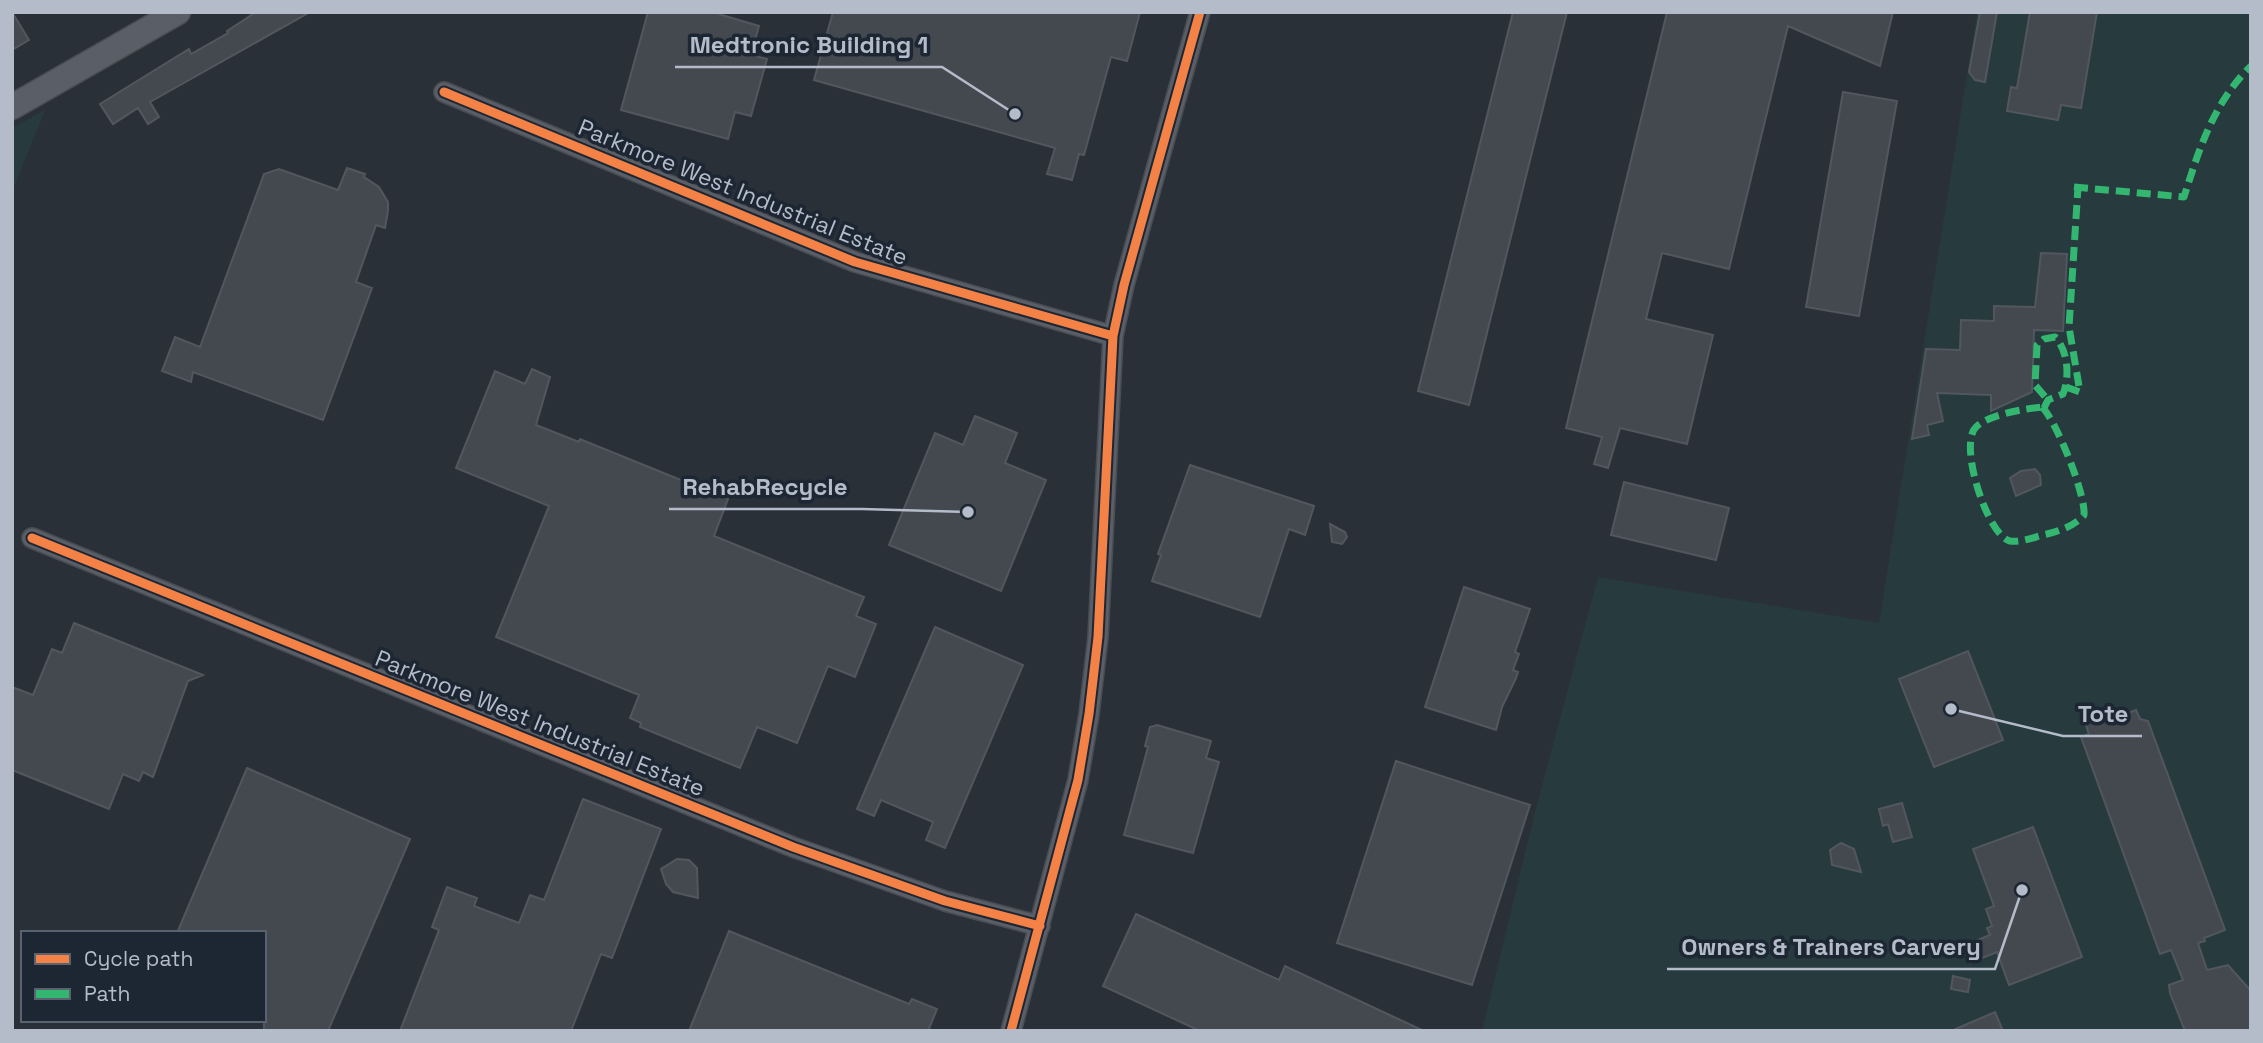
<svg xmlns="http://www.w3.org/2000/svg" width="2263" height="1043" font-family="'Space Grotesk',sans-serif">
  <style>
    .green { fill: #273a3e }
    .building { fill: #444950; stroke: #52575f; stroke-width: 2 }
    .lines { fill: none; stroke-linecap: round; stroke-linejoin: round }
    .minor-casing { stroke: #484c53; stroke-width: 22 }
    .tertiary-casing { stroke: #484c53; stroke-width: 27 }
    .minor { stroke: #5a5e66; stroke-width: 19 }
    .tertiary { stroke: #5a5e66; stroke-width: 24 }
    .quiet { stroke: #33b770; stroke-width: 7; stroke-dasharray: 14 7; stroke-linecap: butt }
    .cycleway-casing { stroke: #1d2633; stroke-width: 13 }
    .cycleway { stroke: #f48246; stroke-width: 9 }
    .labels { text-anchor: middle; dominant-baseline: central; stroke-width: 7; stroke-linejoin: round; paint-order: stroke }
    .street-label { font-size: 23px; fill: #b4bcc9; stroke: #1d2633 }
    .leader { fill: none; stroke: #b4bcc9; stroke-width: 2.5 }
    .callout-dot { fill: #b4bcc9; stroke: #1d2633; stroke-width: 2.5 }
    .callout-label { font-size: 24px; text-anchor: middle; font-weight: bold; fill: #b4bcc9; stroke: #1d2633; stroke-width: 7; stroke-linejoin: round; paint-order: stroke }
  </style>
  <rect width="100%" height="100%" fill="#2a3038"/>
  <path class="green" d="M1977,12H2251V1031H1482L1534,816L1598,577L1879,623Z
    M45,110L12,192V128Z"/>
  <path class="building" d="M12,12L29,40L12,50Z
    M256,12H310L150,102L159,117L148,124L138,108L113,124L100,104L189,49L191,54L228,33L227,31Z
    M648,12H712L759,26L751,55L767,59L751,116L735,112L728,139L621,110Z
    M833,12H1140L1127,61L1111,57L1084,155L1079,154L1072,180L1047,174L1055,148L814,80Z
    M1513,12H1567L1469,405L1418,391Z
    M1667,12H1893L1880,66L1788,26L1729,269L1662,253L1646,319L1713,335L1687,444L1620,428L1608,468L1594,464L1602,437L1566,428Z
    M1980,12H1997L1985,82L1975,80L1969,72Z
    M2030,12H2097L2081,108L2061,105L2058,120L2007,111L2011,87L2017,88Z
    M1843,92L1897,101L1859,316L1806,307Z
    M347,168L365,174L364,177L379,187L388,202V211L385,228L376,225L356,282L372,288L323,420L193,372L191,382L162,371L175,337L200,347L264,174L279,169L338,190Z
    M2041,253L2067,254L2063,331L2034,330L2032,392L1991,411V395L1937,393L1943,421L1927,425L1929,435L1912,439L1926,349L1960,350L1961,320L1994,321V306L2035,307Z
    M532,369L550,377L536,425L579,442L580,439L728,499L714,536L864,597L856,616L876,624L855,677L828,666L797,743L757,727L740,768L640,727L641,723L630,718L639,695L496,637L549,506L456,468L495,371L525,384Z
    M975,416L1017,433L1005,463L1046,480L1001,591L889,545L935,433L963,445Z
    M1190,465L1314,506L1305,535L1289,529L1260,617L1152,581L1161,555L1158,554Z
    M2035,469L2040,475L2041,485L2016,496L2010,478L2021,471Z
    M1624,482L1729,508L1716,560L1611,535Z
    M1330,524L1345,532L1347,537L1342,544L1332,542Z
    M1464,587L1530,609L1515,652L1519,654L1513,670L1518,672L1516,678L1502,707L1496,730L1425,707Z
    M74,623L203,675L188,681L153,777L143,772L139,781L123,774L109,809L12,770V687L33,695L52,649L62,653Z
    M935,627L1023,665L945,848L926,840L933,822L881,800L874,816L857,809Z
    M1968,651L2003,740L1934,767L1899,679Z
    M2136,710L2140,719L2148,721L2225,930L2204,938L2205,941L2198,943L2207,970L2228,965L2251,991V1031H2185L2170,993L2169,985L2183,980L2171,950L2160,954L2081,737L2089,734L2085,722L2112,712L2114,718Z
    M1157,725L1211,741L1206,758L1219,762L1193,853L1124,835L1148,747L1145,746L1150,727Z
    M1396,761L1530,805L1472,985L1337,943Z
    M247,768L410,839L328,1031H264V933H177Z
    M583,799L661,829L612,958L601,954L571,1031H400L439,930L432,927L447,887L477,898L474,906L519,923L530,895L544,900Z
    M1902,803L1912,837L1893,842L1888,824L1883,826L1879,809Z
    M2033,827L2082,957L2009,985L1997,952L1970,963L1963,946L1990,935L1987,928L1992,926L1986,909L1994,906L1973,849Z
    M1841,843L1854,849L1861,872L1832,865L1830,850Z
    M677,859L689,860L697,868L698,898L673,892L666,884L661,869Z
    M1136,914L1279,980L1285,966L1424,1031H1200L1103,986Z
    M729,931L909,1004L912,999L937,1009L928,1031H689Z
    M1953,976L1970,980L1968,992L1951,989Z
    M1995,1012L2003,1031H1951Z"/>
  <g class="lines">
    <defs>
      <path id="minor" d="M444,92L855,262L1113,336
        M32,538L793,847L945,901L1040,926
        M1011,1031L1078,780L1089,714L1098,637L1113,336L1124,285L1200,12"/>
      <path id="tertiary" d="M12,107L178,12"/>
    </defs>
    <use href="#minor" class="minor-casing"/>
    <use href="#tertiary" class="tertiary-casing"/>
    <use href="#minor" class="minor"/>
    <use href="#tertiary" class="tertiary"/>
    <path class="quiet" d="M2074,187L2184,197C2199,149 2214,102 2251,66
      M2066,387L2080,392L2069,327L2078,187
      M2042,407C2056,420 2086,495 2084,515C2076,525 2060,531 2047,534C2037,536 2021,543 2010,541C1987,535 1958,444 1976,427C1990,414 2024,409 2042,407Z
      M2044,408L2048,400L2063,394C2070,377 2068,350 2055,337L2044,339L2037,345L2035,385L2048,400"/>
    <defs>
      <path id="cycleway" d="M444,92L855,262L1113,336
        M32,538L793,847L945,901L1040,926
        M1011,1031L1078,780L1089,714L1098,637L1113,336L1124,285L1200,12"/>
    </defs>
    <use href="#cycleway" class="cycleway-casing"/>
    <use href="#cycleway" class="cycleway"/>
  </g>
  <g class="labels">
    <g class="street-label">
      <text transform="translate(743 192) rotate(22)">Parkmore West Industrial Estate</text>
      <text transform="translate(540 723) rotate(22)">Parkmore West Industrial Estate</text>
    </g>
  </g>
  <path class="leader" d="M1015 114L942 67H675M968 512L862 509H669M1951 709L2063 736H2142M2022 890L1995 969H1667"/>
  <g class="callout-dot">
    <circle cx="1015" cy="114" r="7"/>
    <circle cx="968" cy="512" r="7"/>
    <circle cx="1951" cy="709" r="7"/>
    <circle cx="2022" cy="890" r="7"/>
  </g>
  <g class="callout-label">
    <text x="809" y="53">Medtronic Building 1</text>
    <text x="765" y="495">RehabRecycle</text>
    <text x="2103" y="722">Tote</text>
    <text x="1831" y="955">Owners &amp; Trainers Carvery</text>
  </g>
  <rect width="2263" height="1043" fill="none" stroke="#b4bcc9" stroke-width="28"/>
  <rect x="21" y="931" width="245" height="91" fill="#1d2633" stroke="#59626f" stroke-width="2"/>
  <rect x="35" y="954" width="35" height="10" fill="#f48246" stroke="#59626f" stroke-width="2"/>
  <text x="84" y="966" font-size="21" fill="#b4bcc9">Cycle path</text>
  <rect x="35" y="989" width="35" height="10" fill="#33b770" stroke="#59626f" stroke-width="2"/>
  <text x="84" y="1001" font-size="21" fill="#b4bcc9">Path</text>
</svg>
